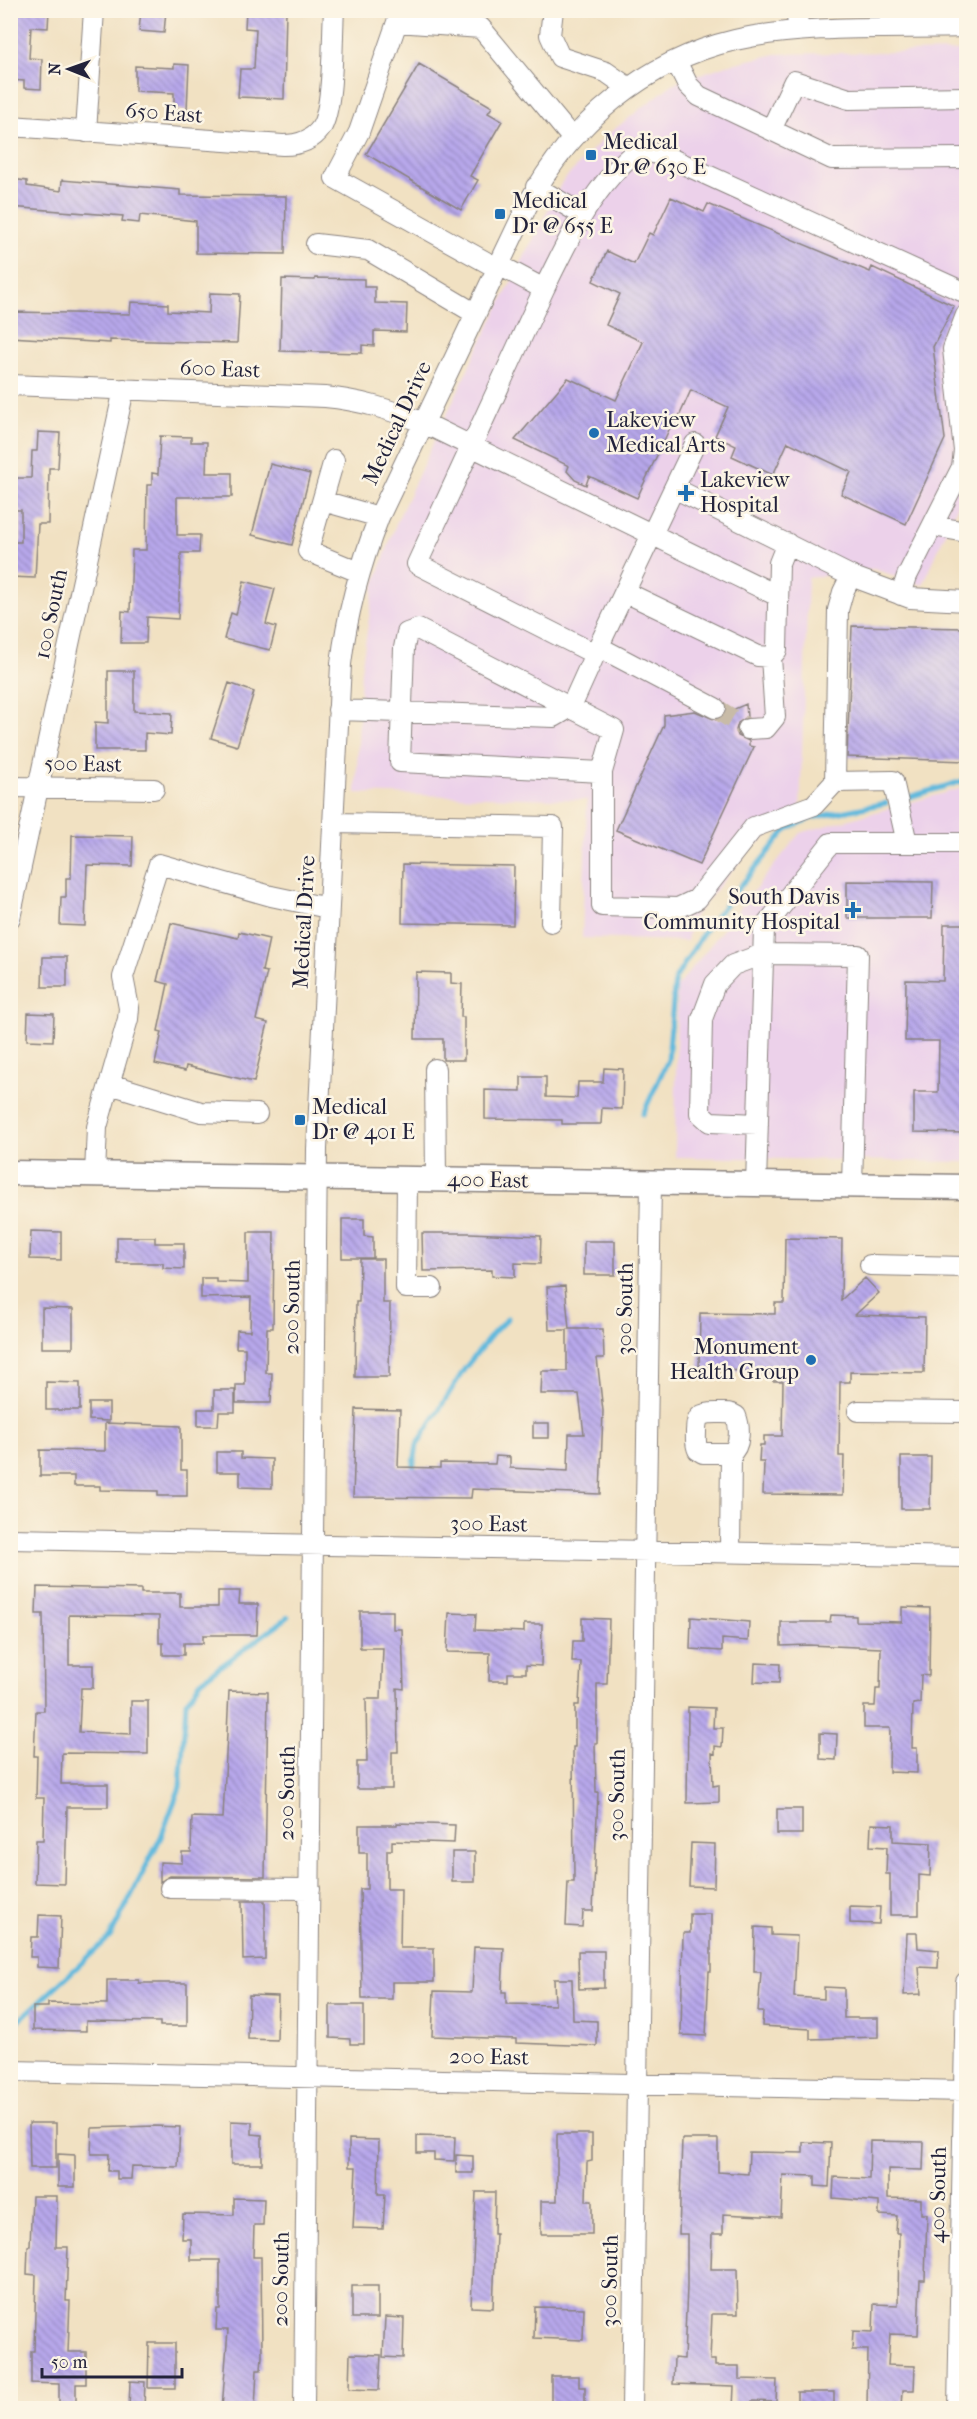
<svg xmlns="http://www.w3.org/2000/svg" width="977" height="2419" font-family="'IM FELL French Canon',serif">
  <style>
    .built { fill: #ecd1ea }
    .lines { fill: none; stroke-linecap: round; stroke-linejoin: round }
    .stream { stroke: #60b9dd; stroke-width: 5 }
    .building { fill: url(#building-back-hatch) }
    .minor-tunnel { stroke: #c8bba7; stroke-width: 20; stroke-dasharray: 20 10; stroke-linecap: butt }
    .minor-casing { stroke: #8a827e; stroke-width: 22 }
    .major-casing { stroke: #8a827e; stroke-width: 27 }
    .minor { stroke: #fff; stroke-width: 20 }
    .major { stroke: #fff; stroke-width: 24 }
    .poi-dot { fill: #1f6fb2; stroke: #fcf5e5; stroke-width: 2 }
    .labels { text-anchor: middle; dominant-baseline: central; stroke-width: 5; stroke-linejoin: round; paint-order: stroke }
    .street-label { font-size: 22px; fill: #22223b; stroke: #fcf5e5 }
    .poi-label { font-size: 22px; fill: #22223b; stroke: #fcf5e5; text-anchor: start }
  </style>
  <defs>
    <pattern id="building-back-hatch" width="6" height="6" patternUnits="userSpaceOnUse" patternTransform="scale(1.5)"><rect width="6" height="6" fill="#b8a8eb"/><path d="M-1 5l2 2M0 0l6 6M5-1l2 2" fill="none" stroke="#9588c0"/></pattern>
  </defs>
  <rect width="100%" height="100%" fill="#fcf5e5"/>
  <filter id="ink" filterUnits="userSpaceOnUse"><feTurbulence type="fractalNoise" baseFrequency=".0167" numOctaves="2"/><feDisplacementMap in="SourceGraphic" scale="12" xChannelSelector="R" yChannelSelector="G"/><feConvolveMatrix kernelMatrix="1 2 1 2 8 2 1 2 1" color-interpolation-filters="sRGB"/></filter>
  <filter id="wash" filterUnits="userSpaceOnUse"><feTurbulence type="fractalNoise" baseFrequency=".008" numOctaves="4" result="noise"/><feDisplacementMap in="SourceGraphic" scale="24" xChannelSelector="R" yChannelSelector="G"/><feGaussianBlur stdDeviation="1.35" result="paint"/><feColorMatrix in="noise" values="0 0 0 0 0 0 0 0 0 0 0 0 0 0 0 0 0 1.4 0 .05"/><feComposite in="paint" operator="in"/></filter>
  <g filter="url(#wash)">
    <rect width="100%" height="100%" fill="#f1e1c2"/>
    <path class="built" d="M966,51V344L963,353L966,479L957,507L923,585L874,569L808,578L800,812L751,848L691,920L687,941L582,938L587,800L356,793L361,671L374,586L397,521L474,356L562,182L607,135L674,83L727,65L776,54Z
      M966,787V1162L675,1157L677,987L800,833Z"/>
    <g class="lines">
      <path class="stream" d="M909,797L966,780
        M643,1114L668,1060L675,979L707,927L787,829L811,818L886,803
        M412,1475L417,1445L465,1368L494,1332L508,1318
        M13,2026L110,1937L161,1837L180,1787L186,1702L202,1680L288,1617"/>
    </g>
    <g id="blocks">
      <path class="building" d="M10,10H49L48,28L31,27L29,58L42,59L41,89L24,88V81L10,80Z
        M141,10H166L164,33L139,31Z
        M246,10H286L284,99L238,97L240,69H254L256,29L245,28Z
        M174,64L189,65L187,110L174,109V93L135,91V66L174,68Z
        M419,64L492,107L488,113L502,121L470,176L478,180L461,210L366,154Z
        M10,179L27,181V186L61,191L62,180L180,190V195L286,196L285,254L196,253V221L140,215L139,223L122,221L123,216L10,207Z
        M671,197L704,212L708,204L870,272L872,267L954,306L933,347L945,439L906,524L841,494L851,472L788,442L773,475L732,456L736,446L715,436L728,407L691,390L678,419L675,417L637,498L589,476L586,485L575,480L567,471L569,466L515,440L568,378L616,400L643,342L606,325L620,294L593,281L607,251L634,264L649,233L653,235Z
        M315,278L364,279V287H375V303L407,304L406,332L374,331V346L362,345V353L280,351L282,279L315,280Z
        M210,293L240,294L237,343L110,340V343L10,337V312L130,314L131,302L168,304V311L209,313Z
        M38,432L60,433L58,468H49L48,524H38L35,578L10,577V542H21V510H10V478H31L32,451H37Z
        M160,436L191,437V442H207L206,473H232V497H177V535H200L199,553H181L178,619L147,617L146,643H121L122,611L130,612L132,550H146L147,485H152V473L158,474Z
        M270,464L310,474L292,545L252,535Z
        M244,581L275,589L266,624L276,627L270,650L224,639L231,613L236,615Z
        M852,626L966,628V761L847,757Z
        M108,671H134V711L172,713L171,735L145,733V750H95V722L108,723Z
        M229,683L254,692L237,746L211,738Z
        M746,704L747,717L738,723L736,730L738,736L749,741V746L754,747L699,865L616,830L664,725V715L695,711L716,720L722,718L727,709L730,711Z
        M72,835L133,836L132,866L87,865L85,926L60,925L61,897H66V878H71Z
        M403,864L514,866L513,925L402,923Z
        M847,881L933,882L932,918H847Z
        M171,923L238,938L239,932L269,939L262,971L267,972L256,1020L268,1023L254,1082L186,1066L185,1071L155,1064L162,1032L158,1031L168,984L157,981Z
        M944,924H966V1133L914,1132V1092H938L939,1041H905L906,980L943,981Z
        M43,957H67V987H42Z
        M416,972L451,973V983L462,984L461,1017H464V1060H443V1039H415Z
        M28,1013L54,1014L53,1041L27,1040Z
        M604,1068L623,1069L622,1109L602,1108L601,1124H562V1120L485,1119V1090L521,1091V1077H546V1097L577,1098L578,1082H603Z
        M342,1219H364V1236L373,1237V1258H342Z
        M31,1231L61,1232V1260L30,1259Z
        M248,1232H274L273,1328H267L266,1373H272L271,1403H236V1385H245V1348H236L237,1330L250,1331L251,1297L201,1298V1278H216V1282L248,1283Z
        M422,1233H470L541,1236L540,1264L515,1263V1277L492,1276V1270L423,1271Z
        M117,1237H155V1243H184V1269L163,1268V1263H117Z
        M785,1238L842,1239L841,1300L865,1278L879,1293L855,1315L925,1317L924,1373L850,1372V1382H840L839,1456H844L843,1495L763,1494L764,1462H759L760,1445H764V1436H782L783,1381H773L774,1371L699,1370L700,1313L775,1314V1303H784Z
        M584,1241H615V1275H584Z
        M360,1259H383V1303H390L389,1377H355L356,1302H359Z
        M565,1286L569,1329H603L604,1358H597L603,1411L600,1494L472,1489L471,1498L353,1497L356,1409L400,1410L398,1467L440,1468V1463L495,1464L496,1456L510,1457V1468L568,1471L569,1434H584L579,1394H541L542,1371H567V1330H549L547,1287Z
        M42,1308L73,1309V1348H42Z
        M46,1382L80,1383V1410H46Z
        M214,1390H235V1412H219L218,1426H198V1409H214Z
        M89,1403H109V1421L89,1420Z
        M105,1423L181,1426V1470H187V1496H158V1491L100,1490V1486H74V1476H40V1450L105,1451Z
        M533,1423H549V1438H533Z
        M217,1452H241V1458L272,1459V1488L240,1487V1472H217Z
        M901,1457H931L930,1509H901Z
        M37,1587L141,1589V1593H180V1607H218V1591H240L239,1604H258L257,1635H203V1643H184V1655H163V1643H159V1616L69,1615V1665H93V1688H81L79,1732L131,1734V1701H148V1754L62,1753L61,1784H108V1807H67L65,1884L35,1883L36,1840H43L44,1798H36L37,1756H34L36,1711H44L43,1614H36Z
        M902,1607L930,1608L929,1676L921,1675L920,1703L913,1704L912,1748H917V1773L889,1772L890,1728H864V1706H875L876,1689H880L881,1648L808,1645L781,1646V1622H830L831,1615L856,1616V1621L902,1622Z
        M360,1611H393V1629H402L404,1689L397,1688L398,1752H392V1789H357V1762H367L366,1699H381L383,1648H360Z
        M449,1613L476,1614L475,1630L524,1632V1624H542L541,1666L526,1665V1673H508V1681H489L490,1653L447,1652Z
        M691,1617L749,1622L748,1641L722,1639V1651L690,1649Z
        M582,1618L609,1619L607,1684H597V1743H595L596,1792H598L593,1911H583L582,1927L566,1926L568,1882H574L573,1747H575V1705H579L581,1662H572L573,1641H582Z
        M755,1663L780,1664L779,1683L754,1682Z
        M229,1691L268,1692L265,1877L170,1876L160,1882V1862L182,1863V1852H191L192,1817L223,1818Z
        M688,1707L714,1708L713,1728H723L722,1747L715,1746V1754L712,1753L713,1786L719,1785V1802L687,1803Z
        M820,1733L837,1734L836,1760L820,1759Z
        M777,1809H802V1834H777Z
        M397,1823L455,1825L454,1843L392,1841V1850H387V1889H401L400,1948H434V1982H392V1999H362L360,1889H367V1853H359V1825H397Z
        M871,1824L893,1825V1841L931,1843L930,1876L919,1875V1915H890V1874H886L887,1847L870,1846Z
        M691,1843L715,1844L714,1887L689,1886Z
        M452,1852H475V1882H452Z
        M242,1901H265V1959L243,1960Z
        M850,1906L880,1907L879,1924L850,1923Z
        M690,1914H711V1971H709L706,2036L681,2035L683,1933H690Z
        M39,1915L61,1916L59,1968L37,1967V1957H30L31,1937H38Z
        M755,1927L771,1928V1935L797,1936L794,1997L824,1999V1987L844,1988V2018H878V2037L810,2039V2029L762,2026L763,2012H758L761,1972H754Z
        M907,1933H917L918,1948L939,1950L938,1968L919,1967L921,1994L904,1995Z
        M474,1947L504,1948L502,1992H506V2004L555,2005L554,1979H572L573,2020L597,2021V2046L516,2043V2039L432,2036L434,1991L472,1992Z
        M578,1951H604V1988L579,1989Z
        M107,1980H139V1983H187V2026H160V2022L86,2021V2031L33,2030V2007H48V2003L107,2004Z
        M249,1995L278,1996L277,2040L248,2039Z
        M330,2005H364V2044H350V2039L330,2038Z
        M231,2121L252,2122V2134L262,2135V2164H231Z
        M29,2123H56V2168H30Z
        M155,2126L180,2127L178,2167L132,2166L131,2179H117V2171H108L109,2154H91L92,2128Z
        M557,2134H592V2161L587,2162L586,2201H592V2234H541V2201H557Z
        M417,2136L455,2137L454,2161L434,2160V2153H417Z
        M349,2139L379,2140L378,2194H385L383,2229L353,2228L356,2167H349Z
        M682,2139H718V2172L748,2174L749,2152L803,2153V2142L831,2143L829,2187L815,2186V2176L783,2175L781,2217L723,2214V2234H712L711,2269H737L738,2314H712L710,2360H715V2366H739V2379L777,2380L776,2402L752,2401V2409H733L734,2386L673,2384L674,2358L684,2359L687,2287V2234H679Z
        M870,2141L924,2142L923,2170L888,2169V2198L921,2199V2214H927L925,2280H920L918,2335L890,2334L888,2365L915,2366L914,2390H903L902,2408L867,2407L868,2350H852L853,2331L873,2332L874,2304L898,2305L899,2233H896L897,2216L879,2215V2202L833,2198L834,2177L869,2179Z
        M58,2154L75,2155V2187H58Z
        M456,2155L473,2156V2173H456Z
        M476,2192H495L494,2234H496L493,2308L471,2307Z
        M32,2196H57L56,2247H68L66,2301H70L68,2352H86V2384H76V2409H59V2384L31,2383V2351H34L36,2275L27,2274L28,2246H30Z
        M234,2198L264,2199L263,2225H254L253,2257H261L262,2356L261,2370H257L255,2409H222L228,2330H216L217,2309H220V2260H191V2239H182L183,2214L234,2215Z
        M352,2286H378V2318H352Z
        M535,2307L584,2308L583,2340L534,2338Z
        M385,2317L404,2318L403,2358L383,2357Z
        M149,2343H175V2388H148Z
        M350,2354L381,2355L379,2390L349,2389Z
        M551,2376H579V2387H585V2409H551Z
        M130,2381L145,2382L144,2409H129Z
        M797,2392H834V2409H797Z"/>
    </g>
  </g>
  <g filter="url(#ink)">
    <use href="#blocks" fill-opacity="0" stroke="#8a827e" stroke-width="1.5"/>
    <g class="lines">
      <path class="minor-tunnel" d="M715,708L748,729"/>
      <defs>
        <path id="minor" d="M553,10L550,35L560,57L606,72L629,88
          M796,10L799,31
          M676,61L688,85L699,96L771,130
          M966,97L849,99L794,81L771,130L832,159L966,158
          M10,126L283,145C298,145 312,141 321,128C334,107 332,38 334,10
          M86,132L94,10
          M536,187L581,214
          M316,244L368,250L476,314
          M499,265L544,289C569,238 593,185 639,149L670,158L966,293
          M497,268L335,178L359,132L397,22L481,28L572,138
          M544,289L417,564L595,654L695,444
          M10,385L325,397C360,400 391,410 424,423L778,596
          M334,460L308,551L359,572
          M674,488L851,576L910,598L966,601
          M323,501L379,517
          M933,526L966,532
          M851,576L843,592L838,610L835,782L893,781L907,843
          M625,592L758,656L771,657L777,650L779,563L787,543
          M901,595L907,576L962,467L964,451L953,349L966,315
          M418,629L614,730L602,772L400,762L404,648L407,633Z
          M599,647L715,708
          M338,710L554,717L571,707L595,654
          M748,729L766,728L775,717L771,657
          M602,772V906L678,908L697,899L754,827L814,805L835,782
          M10,787L154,789
          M333,823L553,827L551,922
          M10,918L124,389
          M435,1069L436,1179
          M110,1084L201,1112L257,1114
          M758,1124L710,1122L700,1113L702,1019L715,984L733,965L763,954L858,955L852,1186
          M95,1174L97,1127L128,1019L129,1008L123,977L159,864L271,896L328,908
          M407,1179L406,1288H432
          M756,1184L764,928L831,843H966
          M870,1265L966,1267
          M858,1411L966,1412
          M10,1539L966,1557
          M730,1552L731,1453H703L698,1450C695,1444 696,1438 696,1431C696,1415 701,1413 717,1413C724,1413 730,1412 736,1416C740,1426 741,1446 731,1453
          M170,1888L310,1889
          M10,2071L966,2091
          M304,2408L317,1149L341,664C347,612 360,566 379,517L528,204C571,123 645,61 735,40C805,24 894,29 966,27
          M632,2408L651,1183
          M958,2408L966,1982"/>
        <path id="major" d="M10,1173L966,1187"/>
      </defs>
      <use href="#minor" class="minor-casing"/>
      <use href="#major" class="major-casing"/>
      <use href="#minor" class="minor"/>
      <use href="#major" class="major"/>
    </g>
  </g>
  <g class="poi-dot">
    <rect x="585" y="149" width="12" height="12" rx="3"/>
    <rect x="494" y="208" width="12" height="12" rx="3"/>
    <circle cx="594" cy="433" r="6"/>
    <path d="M683 484h6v6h6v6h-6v6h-6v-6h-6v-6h6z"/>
    <path d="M850 901h6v6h6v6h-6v6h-6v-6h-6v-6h6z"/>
    <rect x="294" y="1114" width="12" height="12" rx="3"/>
    <circle cx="811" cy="1360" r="6"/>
  </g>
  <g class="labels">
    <g class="street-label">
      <text transform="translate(164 113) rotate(4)">650 East</text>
      <text transform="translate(220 369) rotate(2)">600 East</text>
      <text transform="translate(397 423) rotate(-65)">Medical Drive</text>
      <text transform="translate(51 614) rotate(-78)">100 South</text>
      <text transform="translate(83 764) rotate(1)">500 East</text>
      <text transform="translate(304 922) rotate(-87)">Medical Drive</text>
      <text transform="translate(488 1180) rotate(1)">400 East</text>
      <text transform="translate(292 1307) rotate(-89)">200 South</text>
      <text transform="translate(625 1309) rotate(-89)">300 South</text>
      <text transform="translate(489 1524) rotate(1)">300 East</text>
      <text transform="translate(287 1793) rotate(-89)">200 South</text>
      <text transform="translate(617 1795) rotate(-89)">300 South</text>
      <text transform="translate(489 2057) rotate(1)">200 East</text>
      <text transform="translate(938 2195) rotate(-89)">400 South</text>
      <text transform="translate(281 2279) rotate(-89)">200 South</text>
      <text transform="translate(610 2281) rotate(-89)">300 South</text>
    </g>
    <g class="poi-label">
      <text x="603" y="142">Medical<tspan x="603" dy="25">Dr @ 630 E</tspan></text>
      <text x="512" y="201">Medical<tspan x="512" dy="25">Dr @ 655 E</tspan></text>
      <text x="606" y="420">Lakeview<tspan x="606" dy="25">Medical Arts</tspan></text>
      <text x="700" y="480">Lakeview<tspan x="700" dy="25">Hospital</tspan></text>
      <text x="840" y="897" text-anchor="end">South Davis<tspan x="840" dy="25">Community Hospital</tspan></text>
      <text x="312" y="1107">Medical<tspan x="312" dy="25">Dr @ 401 E</tspan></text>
      <text x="799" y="1347" text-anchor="end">Monument<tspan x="799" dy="25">Health Group</tspan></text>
    </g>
  </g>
  <rect width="977" height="2419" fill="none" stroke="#fcf5e5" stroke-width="36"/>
  <g transform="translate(69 69) rotate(271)" stroke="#fcf5e5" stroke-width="4.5" paint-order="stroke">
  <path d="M0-4.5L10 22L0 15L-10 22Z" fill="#22223b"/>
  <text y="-9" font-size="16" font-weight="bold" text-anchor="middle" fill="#22223b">N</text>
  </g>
  <path d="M42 2368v9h140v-9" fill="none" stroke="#22223b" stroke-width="3"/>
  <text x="51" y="2368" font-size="18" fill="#22223b" stroke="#fcf5e5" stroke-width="4.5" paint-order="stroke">50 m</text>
</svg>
